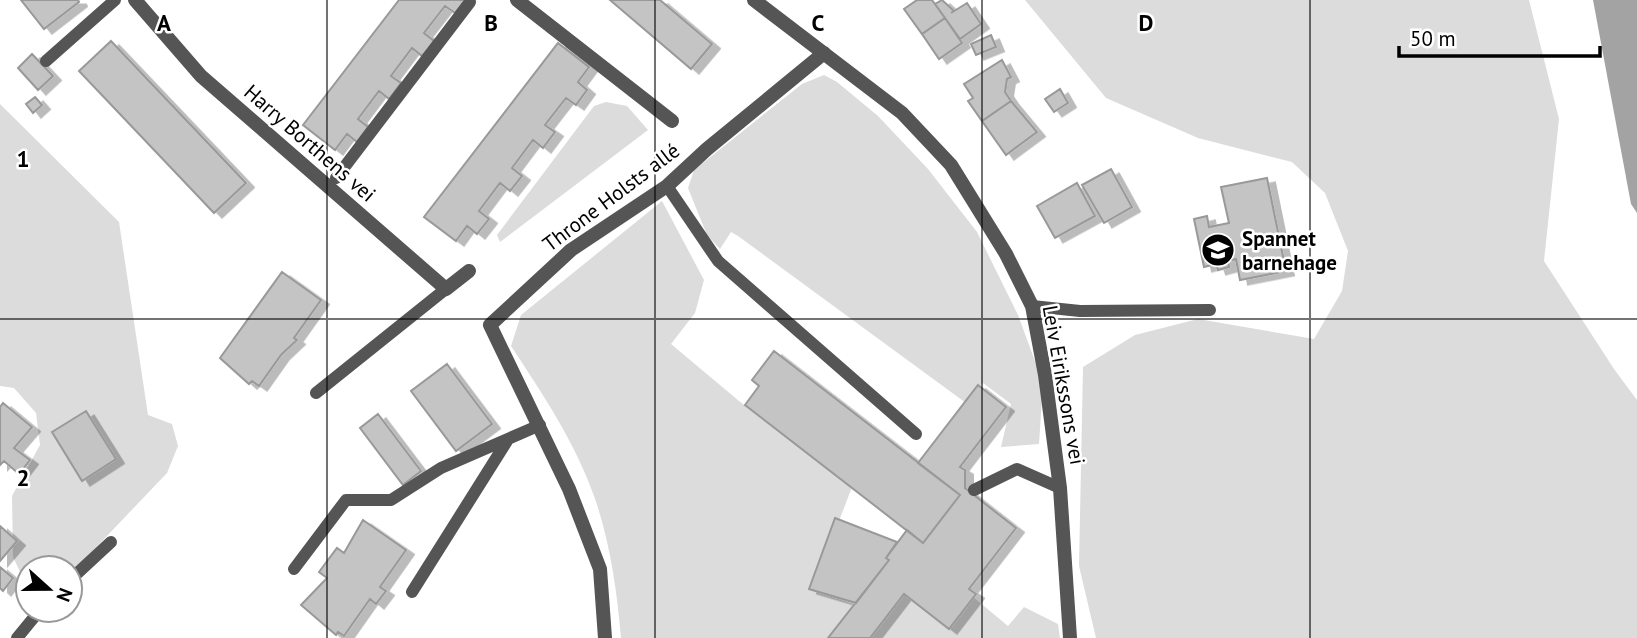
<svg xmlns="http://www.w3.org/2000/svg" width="1637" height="638" font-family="'PT Sans',sans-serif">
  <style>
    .green { fill: #dcdcdc }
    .water { fill: #a3a3a3 }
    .building { fill: #c4c4c4; stroke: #999; stroke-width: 2; filter: url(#shadow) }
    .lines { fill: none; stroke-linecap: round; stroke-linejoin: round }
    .service { stroke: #555; stroke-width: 12 }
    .minor { stroke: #555; stroke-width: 14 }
    .grid { fill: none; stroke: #000; stroke-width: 2; stroke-opacity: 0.55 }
    .labels { text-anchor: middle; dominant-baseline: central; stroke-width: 5; stroke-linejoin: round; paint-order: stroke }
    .street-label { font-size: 21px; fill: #000; stroke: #fff }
    .poi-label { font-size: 21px; font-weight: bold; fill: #000; stroke: #fff; text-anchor: start }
    .grid-label { font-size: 23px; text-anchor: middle; font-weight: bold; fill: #000; stroke: #fff; stroke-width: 5; stroke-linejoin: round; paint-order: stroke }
  </style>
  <defs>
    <filter id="shadow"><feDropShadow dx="8" dy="4.5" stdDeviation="0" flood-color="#0004"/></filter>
  </defs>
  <rect width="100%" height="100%" fill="#fff"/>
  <path class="green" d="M1025,0H1529L1559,119L1544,261L1614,369L1637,400V638H1096L1079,566L1083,367L1135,335L1198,319L1314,339L1342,291L1348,251L1325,193L1292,162L1198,138L1106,98Z
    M824,75L837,82L878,116L928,169L977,232L1018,315L1043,383L1039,444L1001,447L1011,404L983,383L966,403L738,236L731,232L720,249L707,235L688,188L694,170L802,84Z
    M606,102L627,106L648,130L500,242L497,235L594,106Z
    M0,104L119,222L148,415L172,424L178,446L167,473L84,560L70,571V568H28V581L24,580L13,557L12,496L40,445L36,413L14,388L0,386Z
    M662,201L704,280L695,313L671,344L739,401L852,487L813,589L855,605L831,638H621C617,591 610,541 594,496C575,442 542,393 511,346L521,315Z
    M907,586L967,592L1008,626L1024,607L1058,624L1060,638H868Z"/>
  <path class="water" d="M1593,0H1637V213L1631,204Z"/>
  <path class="building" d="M21,0H78L79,2L44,29Z
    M399,0H465L455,13L445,6L424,33L434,41L422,56L412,48L391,76L401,83L389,99L379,91L358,119L368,127L357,142L347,134L335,150L303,125Z
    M610,0H660L712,44L691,69Z
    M917,0H932L945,18L922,34L904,9Z
    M942,0L954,11L951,13L967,3L981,24L960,39L935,4Z
    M945,18L962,43L939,59L922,34Z
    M991,35L996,47L976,55L971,44Z
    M111,41L246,183L214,213L79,71Z
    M558,43L589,67L578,82L587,90L576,105L566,98L545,125L555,132L543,148L533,140L512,168L522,176L510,191L500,183L479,211L489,219L477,234L467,226L456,241L424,217Z
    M32,54L53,76L38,90L18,68Z
    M1002,60L1011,77L1007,79L1005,92L1011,101L982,121L968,101L973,98L964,84Z
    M1060,89L1068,103L1054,112L1045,99Z
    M35,97L42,105L33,113L26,104Z
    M1011,101L1037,132L1006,155L982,121Z
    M1111,169L1132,207L1104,223L1082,185Z
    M1267,178L1286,271L1240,280L1236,259L1228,261L1229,267L1218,270L1216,264L1204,267L1194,219L1207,216L1209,227L1229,223L1221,187Z
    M1077,183L1095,216L1055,238L1037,206Z
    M282,272L321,300L294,338L297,340L281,355L259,386L252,381L249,384L220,358Z
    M774,351L960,495L923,543L745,405L759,386L752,380Z
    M447,364L492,424L456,451L411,391Z
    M978,385L1006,407L960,467L965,470V488L1016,528L969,589L976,594L949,629L904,594L870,638H828L889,560L886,558L907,530L923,543L960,495L918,463Z
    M3,403L32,427L14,448L30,460L19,474L4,461L0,465V407Z
    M86,411L116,459L82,481L52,432Z
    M378,414L421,471L403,485L360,428Z
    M835,518L897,542L886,558L889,560L856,603L809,589Z
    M363,520L406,550L380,587L386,591L376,604L370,599L344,636L338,632L336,635L301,605L327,578L319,572L337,548L344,553Z
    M0,526L17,541L0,561Z
    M0,567L13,578L3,591L0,588Z"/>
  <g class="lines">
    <path class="service" d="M46,61L115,0
      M336,178L470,2
      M667,186L718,261L916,434
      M1032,306L1080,311L1210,310
      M316,393L447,288
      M974,490L1017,469L1060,488
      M294,569L346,500H391L441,468L540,425
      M70,580L111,542
      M412,592L507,441
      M17,638L40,610"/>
    <path class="minor" d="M135,0L201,76L446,289L469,271
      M517,0L672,121
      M754,0L902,113L951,165L1006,254L1032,306L1045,375L1060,488L1070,638
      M605,638L600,569L569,489L490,325L571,250L667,186L707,149L824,53"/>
  </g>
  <path class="grid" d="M327,0V638M655,0V638M982,0V638M1310,0V638M0,319H1637"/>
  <defs>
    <symbol id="school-disc" viewBox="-11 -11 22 22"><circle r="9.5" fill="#000" stroke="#fff"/><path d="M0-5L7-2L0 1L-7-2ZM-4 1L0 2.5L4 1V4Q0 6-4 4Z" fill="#fff"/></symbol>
  </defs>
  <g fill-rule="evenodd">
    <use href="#school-disc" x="1199" y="231" width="38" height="38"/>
  </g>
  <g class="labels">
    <g class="street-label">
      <text transform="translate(310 143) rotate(41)">Harry Borthens vei</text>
      <text transform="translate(611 197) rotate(-37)">Throne Holsts allé</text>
      <text transform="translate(1064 385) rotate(80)">Leiv Eirikssons vei</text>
    </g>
    <g class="poi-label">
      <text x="1242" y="238">Spannet<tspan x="1242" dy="24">barnehage</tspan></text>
    </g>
  </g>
  <g class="grid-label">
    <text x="164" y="31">A</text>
    <text x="491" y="31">B</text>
    <text x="818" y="31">C</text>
    <text x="1146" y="31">D</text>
    <text x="23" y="167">1</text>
    <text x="23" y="486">2</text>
  </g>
  <g transform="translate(49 589) rotate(111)"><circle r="33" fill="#ffffff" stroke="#999999" stroke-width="2"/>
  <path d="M0-5L12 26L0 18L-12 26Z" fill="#000000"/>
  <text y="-10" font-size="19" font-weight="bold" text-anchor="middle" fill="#000000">N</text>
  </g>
  <path d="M1399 46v10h201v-10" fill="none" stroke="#000000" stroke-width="3.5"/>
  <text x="1410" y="46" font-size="21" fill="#000000" stroke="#ffffff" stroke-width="5" paint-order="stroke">50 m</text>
</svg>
